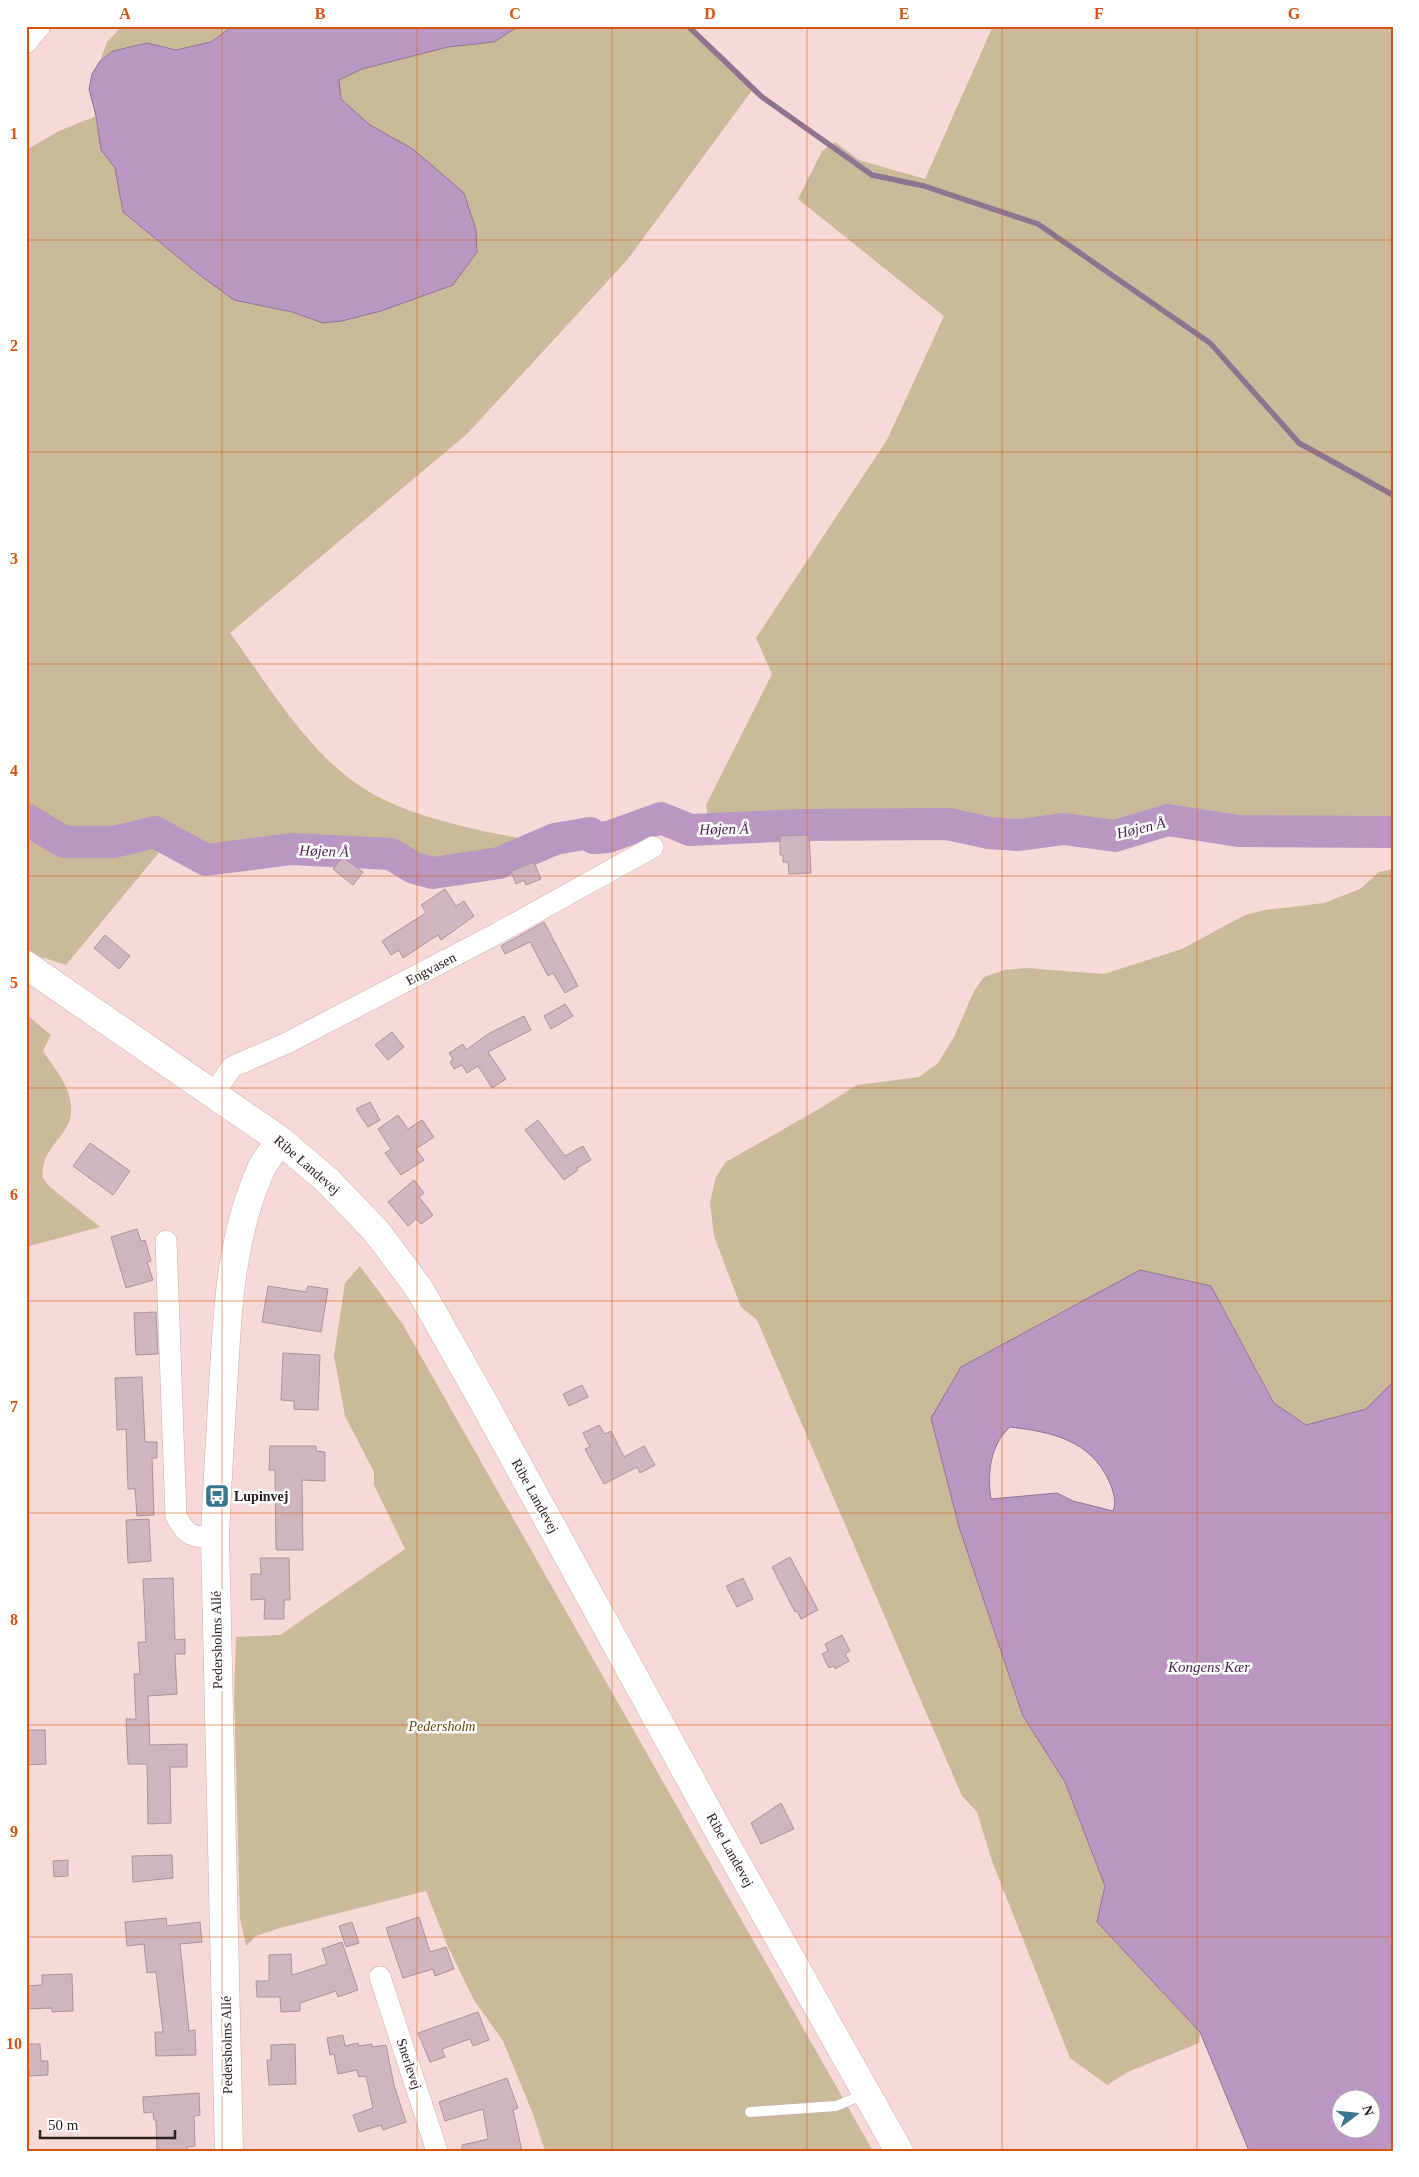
<svg xmlns="http://www.w3.org/2000/svg" width="1419" height="2177" font-family="Georgia,serif">
  <style>
    .green { fill: #caba9a }
    .water { fill: #ba97c3; stroke: #8f7492; fill-rule: evenodd }
    .lines { fill: none; stroke-linecap: round; stroke-linejoin: round }
    .stream { stroke: #8f7492; stroke-width: 5.5 }
    .river { stroke: #ba97c3; stroke-width: 32 }
    .building { fill: #cfb5c0; stroke: #ab929c }
    .lane-casing { stroke: #ccafae; stroke-width: 11 }
    .street-casing { stroke: #ccafae; stroke-width: 22 }
    .secondary-casing { stroke: #ccafae; stroke-width: 29 }
    .lane { stroke: #fff; stroke-width: 10 }
    .street { stroke: #fff; stroke-width: 21 }
    .secondary { stroke: #fff; stroke-width: 28 }
    .grid { fill: none; stroke: #d5530e; stroke-width: 1; stroke-opacity: 0.55 }
    .labels { text-anchor: middle; dominant-baseline: central; stroke-width: 5; stroke-linejoin: round; paint-order: stroke }
    .street-label { font-size: 14px; fill: #2c2120; stroke: #fff }
    .poi-label { font-size: 14px; font-weight: bold; fill: #2c2120; stroke: #fff; text-anchor: start }
    .park-label { font-size: 14px; font-style: italic; fill: #604604; stroke: #fff }
    .water-label { font-size: 15px; font-style: italic; fill: #4b1f55; stroke: #fff }
    .neatline { fill: none; stroke: #d5530e; stroke-width: 2 }
    .grid-label { font-size: 16px; text-anchor: middle; font-weight: bold; fill: #d5530e }
  </style>
  <rect width="100%" height="100%" fill="#f7d9d7"/>
  <path class="green" d="M122,26H233L211,42L176,50L147,43L113,51L100,61L107,42Z
    M519,26H686L753,89L628,259L467,434L230,633C269,686 309,755 366,790C410,817 479,831 530,840L491,871L451,879L368,858L345,856H267L207,865L166,844L66,965L26,952V150L59,131L96,116L101,150L115,168L123,212L201,276L234,300L292,312L323,323L381,311L453,285L477,252L476,230L413,149L370,125L341,99L338,80L362,69L448,47L494,42Z
    M993,26H1393V832L1238,831L1168,820L1115,836L1064,829L1019,835L989,833L947,824L804,825L710,829L706,805L772,674L756,638L887,440L944,316L798,199L822,151L835,142L859,160L925,179Z
    M1393,869V1382L1366,1409L1306,1425L1275,1403L1211,1286L931,1418L959,1527L1023,1716L1065,1782L1105,1886L1097,1922L1200,2032L1199,2043L1128,2072L1107,2085L1070,2058L992,1861L977,1812L962,1796L757,1320L741,1307L714,1236L710,1202L716,1177L726,1162L819,1109L857,1085L919,1077L938,1063L954,1037L974,991L984,977L1004,970L1026,968L1104,974L1182,949L1245,915L1265,910L1324,903L1360,889L1379,872Z
    M26,1014L51,1035L43,1051C50,1062 60,1074 66,1087C87,1135 38,1140 43,1178L50,1187L100,1227L26,1247Z
    M360,1266L402,1323L873,2151H545L533,2114L503,2041L474,2000L447,1945L426,1891L280,1928L256,1936L246,1946L240,1918L234,1691L236,1637L280,1635L405,1549L374,1485V1472L345,1416L334,1356L345,1283Z"/>
  <path class="water" d="M233,26H519L494,42L448,47L362,69L339,80L341,99L370,125L413,149L464,193L476,230L477,252L453,285L381,311L342,321L323,323L292,312L234,300L201,276L123,212L115,168L101,150L96,116L89,89L92,74L100,61L113,51L147,43L176,50L211,42Z
    M1140,1270L1211,1286L1274,1403L1306,1425L1366,1409L1393,1382V2151H1249L1200,2032L1097,1922L1105,1886L1065,1782L1023,1716L959,1527L931,1418L961,1367ZM1010,1427C1052,1432 1090,1440 1109,1481C1113,1490 1117,1502 1113,1511L1073,1501L1057,1493L991,1499C987,1474 990,1445 1010,1427ZM1342,2100H1372V2130H1342Z"/>
  <g class="lines">
    <path class="stream" d="M688,26L762,97L872,175L924,186L1038,224L1210,343L1299,443L1393,495"/>
    <path class="river" d="M26,819L64,842H114L155,832L206,860L292,849L391,854L414,868L433,873L499,863L555,839L590,833L594,838L608,837L661,818L690,830L804,825L948,824L989,833L1019,835L1064,829L1115,836L1168,820L1238,831L1393,832"/>
  </g>
  <path class="building" d="M809,835L811,873L789,874L788,862H783V855H780V836Z
    M343,857L363,872L353,885L333,869Z
    M534,862L541,879L526,885L524,880L516,884L511,871Z
    M445,889L456,906L464,901L474,916L441,940L438,935L403,958L399,950L391,955L382,941L424,914L426,912L421,905Z
    M544,922L578,986L565,993L553,973L548,976L530,942L505,954L501,946Z
    M105,935L130,956L119,969L94,948Z
    M565,1004L573,1016L551,1029L544,1016Z
    M524,1016L531,1030L488,1052L506,1079L492,1088L478,1066L467,1073L462,1065L454,1069L450,1062L453,1059L449,1053L463,1044L466,1050L488,1034Z
    M392,1032L404,1047L388,1060L375,1045Z
    M370,1102L380,1120L368,1127L356,1109Z
    M398,1115L408,1129L422,1120L434,1137L416,1149L424,1160L401,1175L385,1153L391,1149L378,1129Z
    M538,1120L565,1156L583,1146L591,1160L577,1168L578,1170L564,1180L525,1130Z
    M90,1143L130,1171L113,1195L73,1166Z
    M414,1180L424,1193L419,1197L433,1215L421,1224L416,1219L408,1226L388,1202Z
    M137,1229L141,1241L145,1240L151,1261L147,1262L153,1280L126,1288L111,1237Z
    M268,1286L306,1292L308,1286L328,1289L321,1332L262,1322Z
    M156,1312L158,1354L136,1355L134,1313Z
    M283,1353L320,1355L318,1410L294,1409V1401L281,1400Z
    M142,1377L145,1442H157V1458H152L154,1515L137,1516L135,1489H128L126,1429L117,1430L115,1378Z
    M582,1385L588,1397L569,1406L563,1394Z
    M599,1425L605,1434L611,1431L624,1457L644,1446L655,1465L640,1473L637,1467L604,1484L585,1449L590,1447L583,1433Z
    M270,1446H316V1451L325,1452V1481L302,1480L303,1550H276L275,1470H269Z
    M149,1519L151,1561L128,1563L126,1520Z
    M790,1557L818,1610L801,1619L797,1611L795,1612L772,1567Z
    M260,1558H289L290,1600H284V1619H264L265,1599L251,1600V1574H261Z
    M173,1578L175,1640L185,1639V1654H175L177,1694L148,1696L150,1745L187,1744V1767H170L171,1823L148,1824L147,1764H128L126,1719H136L134,1674H140L138,1642H146L143,1579Z
    M743,1578L753,1599L737,1607L726,1586Z
    M842,1635L850,1651L845,1654L849,1661L835,1669L834,1666L829,1668L822,1654L828,1651L825,1644Z
    M27,1730H45L46,1764L26,1765Z
    M781,1803L794,1829L761,1844L751,1823Z
    M172,1855L173,1878L133,1882L132,1856Z
    M68,1860V1876L54,1877L53,1861Z
    M419,1917L430,1952L446,1947L454,1969L435,1976L433,1969L403,1978L386,1928Z
    M166,1918L167,1926L200,1922L202,1942L180,1944L189,2031L195,2030L196,2055L156,2056L155,2032H163L156,1972L147,1973L144,1944L127,1946L125,1922Z
    M352,1922L359,1943L346,1947L339,1926Z
    M342,1942L358,1990L338,1997L336,1991L300,2003V2011L281,2012L280,1997H257L256,1981H269V1955L291,1954L292,1975L327,1964L322,1949Z
    M72,1974L73,2011L52,2012V2008L26,2009V1986L42,1985V1975Z
    M478,2012L489,2040L473,2046L470,2039L442,2049L445,2057L430,2062L418,2033Z
    M343,2035L345,2046L358,2043L359,2046L372,2044V2047L386,2045L394,2085L406,2122L383,2130L381,2125L359,2132L353,2115L373,2108L366,2076L359,2077L357,2070L338,2074L334,2054L330,2055L327,2038Z
    M26,2044H40L41,2061H48V2075L29,2076V2068H26Z
    M295,2044L296,2084L269,2085L267,2060H271V2045Z
    M507,2078L518,2108L513,2110L522,2151H462V2145L488,2139L483,2109L445,2121L439,2102Z
    M199,2093L200,2115L194,2116L195,2146L187,2147V2151H157L156,2120H154L153,2112L144,2113L143,2097Z"/>
  <g class="lines">
    <defs>
      <path id="lane" d="M750,2112L836,2106L865,2094"/>
      <path id="street" d="M26,43L40,26
        M214,1093L232,1067L287,1043L498,933L653,847
        M166,1241L176,1516C187,1537 192,1537 215,1537
        M380,1977L437,2151"/>
      <path id="secondary" d="M26,965L280,1140L328,1181L376,1231L401,1264L420,1290L484,1403L722,1837L899,2151
        M229,2151L215,1537C217,1488 220,1439 223,1389C227,1315 230,1238 261,1169C266,1159 274,1150 280,1140"/>
    </defs>
    <use href="#lane" class="lane-casing"/>
    <use href="#street" class="street-casing"/>
    <use href="#secondary" class="secondary-casing"/>
    <use href="#lane" class="lane"/>
    <use href="#street" class="street"/>
    <use href="#secondary" class="secondary"/>
  </g>
  <path class="grid" d="M222,26V2151M417,26V2151M612,26V2151M807,26V2151M1002,26V2151M1197,26V2151M26,240H1393M26,452H1393M26,664H1393M26,876H1393M26,1088H1393M26,1301H1393M26,1513H1393M26,1725H1393M26,1937H1393"/>
  <defs>
    <symbol id="bus-square" viewBox="-11 -11 22 22"><rect x="-9" y="-9" width="18" height="18" rx="4" fill="#39758c" stroke="#fff"/><path d="M-5-6H5V4H4V6H2V4H-2V6H-4V4H-5ZM-3.5-4V0h7V-4ZM-3.5 1.2v1.5H-2V1.2ZM2 1.2v1.5H3.5V1.2Z" fill="#fff"/></symbol>
  </defs>
  <g fill-rule="evenodd">
    <use href="#bus-square" x="203" y="1482" width="28" height="28"/>
  </g>
  <g class="labels">
    <g class="street-label">
      <text transform="translate(431 969) rotate(-28)">Engvasen</text>
      <text transform="translate(307 1165) rotate(41)">Ribe Landevej</text>
      <text transform="translate(535 1496) rotate(61)">Ribe Landevej</text>
      <text transform="translate(217 1640) rotate(-91)">Pedersholms Allé</text>
      <text transform="translate(730 1850) rotate(61)">Ribe Landevej</text>
      <text transform="translate(227 2045) rotate(-91)">Pedersholms Allé</text>
      <text transform="translate(409 2064) rotate(72)">Snerlevej</text>
    </g>
    <g class="poi-label">
      <text x="234" y="1496">Lupinvej</text>
    </g>
    <g class="park-label">
      <text x="442" y="1726">Pedersholm</text>
    </g>
    <g class="water-label">
      <text transform="translate(1141 828) rotate(-13)">Højen Å</text>
      <text transform="translate(724 829) rotate(-1)">Højen Å</text>
      <text transform="translate(324 851) rotate(2)">Højen Å</text>
      <text x="1209" y="1667">Kongens Kær</text>
    </g>
  </g>
  <rect width="1419" height="2177" fill="none" stroke="#ffffff" stroke-width="55"/>
  <g transform="translate(1356 2114) rotate(74)"><circle r="24" fill="#ffffff" stroke="#aba6a6"/>
  <path d="M0-4L9 19L0 12L-9 19Z" fill="#39758c"/>
  <text y="-8" font-size="14" font-weight="bold" text-anchor="middle" fill="#2c2120">N</text>
  </g>
  <path d="M40 2130v8h135v-8" fill="none" stroke="#2c2120" stroke-width="2.5"/>
  <text x="48" y="2130" font-size="15" fill="#2c2120" stroke="#ffffff" stroke-width="4" paint-order="stroke">50 m</text>
  <rect x="28" y="28" width="1364" height="2122" class="neatline"/>
  <g class="grid-label">
    <text x="125" y="19">A</text>
    <text x="320" y="19">B</text>
    <text x="515" y="19">C</text>
    <text x="710" y="19">D</text>
    <text x="904" y="19">E</text>
    <text x="1099" y="19">F</text>
    <text x="1294" y="19">G</text>
    <text x="14" y="139">1</text>
    <text x="14" y="351">2</text>
    <text x="14" y="564">3</text>
    <text x="14" y="776">4</text>
    <text x="14" y="988">5</text>
    <text x="14" y="1200">6</text>
    <text x="14" y="1412">7</text>
    <text x="14" y="1625">8</text>
    <text x="14" y="1837">9</text>
    <text x="14" y="2049">10</text>
  </g>
</svg>
